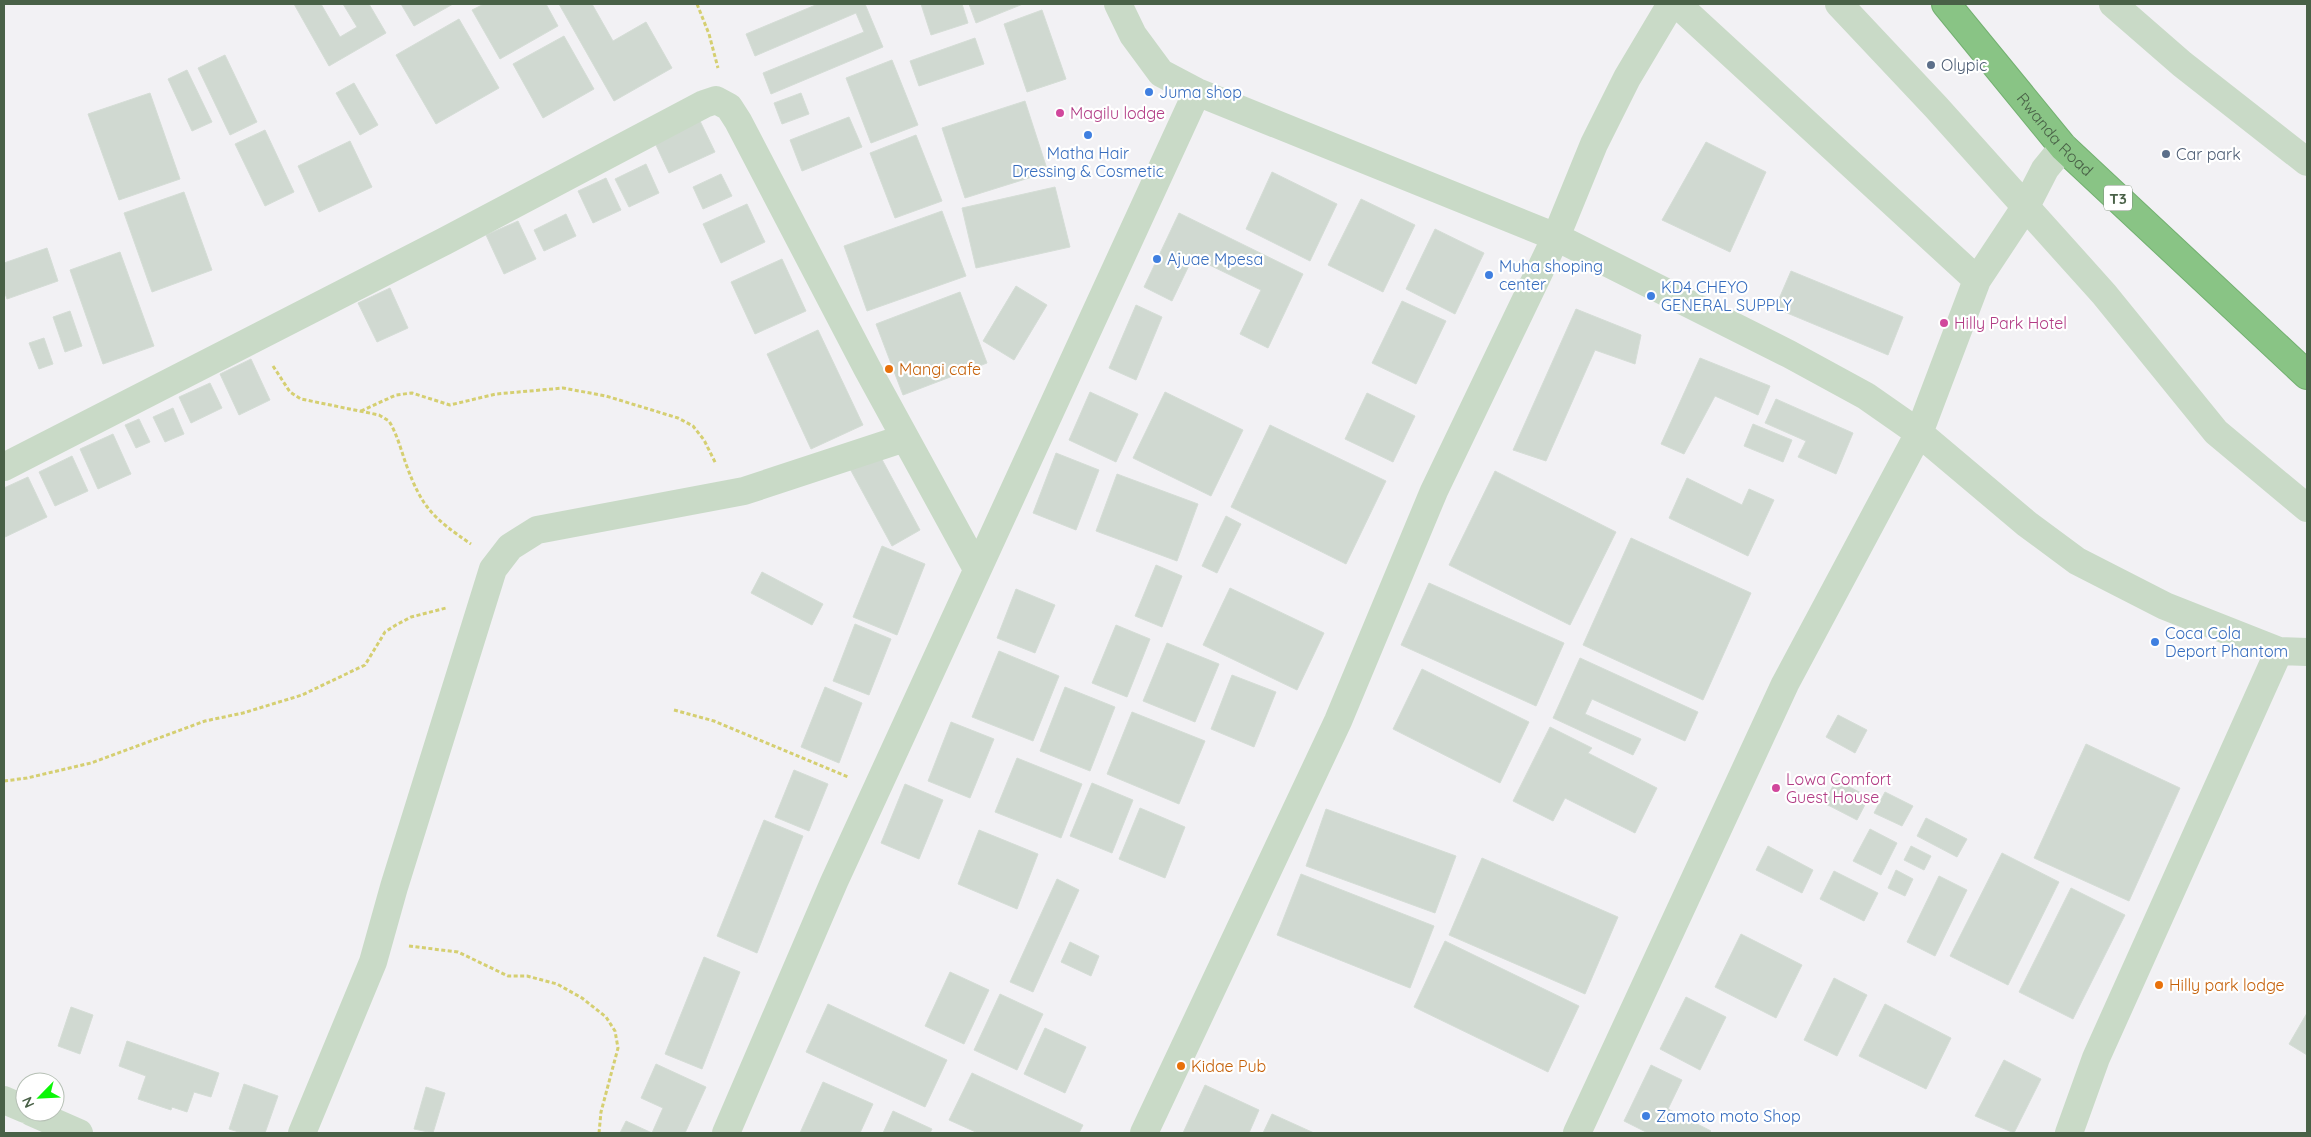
<svg xmlns="http://www.w3.org/2000/svg" width="2311" height="1137" font-family="Quicksand,sans-serif">
  <style>
    .building { fill: #d0d9d1; stroke: #d5ddd6 }
    .lines { fill: none; stroke-linecap: round; stroke-linejoin: round }
    .highway-casing { stroke: #73b070; stroke-width: 30 }
    .path { stroke: #d5cf71; stroke-width: 3; stroke-dasharray: 4 2.5; stroke-linecap: butt }
    .minor { stroke: #c9dac7; stroke-width: 28 }
    .highway { stroke: #89c485; stroke-width: 28 }
    .service-dot { fill: #5c6f8a; stroke: #fff; stroke-width: 2 }
    .shop-dot { fill: #3f7fe0; stroke: #fff; stroke-width: 2 }
    .hotel-dot { fill: #d1479c; stroke: #fff; stroke-width: 2 }
    .food-dot { fill: #e8710a; stroke: #fff; stroke-width: 2 }
    .labels { text-anchor: middle; dominant-baseline: central; stroke-width: 4.5; stroke-linejoin: round; paint-order: stroke }
    .shield { fill: #fff; stroke: #80907e; stroke-width: 1 }
    .shield-label { font-size: 15px; font-weight: bold; fill: #496147 }
    .service-label { font-size: 16px; fill: #4e5e75; stroke: #fff; text-anchor: start }
    .shop-label { font-size: 16px; fill: #366cbe; stroke: #fff; text-anchor: start }
    .hotel-label { font-size: 16px; fill: #b23c85; stroke: #fff; text-anchor: start }
    .street-label { font-size: 16px; fill: #496147; stroke: #fff }
    .food-label { font-size: 16px; fill: #c56008; stroke: #fff; text-anchor: start }
  </style>
  <rect width="100%" height="100%" fill="#f2f1f4"/>
  <path class="building" d="M294,4H321L340,37L357,27L343,4H369L386,33L329,66Z
    M401,4H453L414,26Z
    M484,4H546L558,26L500,59L472,10Z
    M559,4H592L613,41L646,22L672,68L614,101Z
    M818,4H865L883,47L771,94L763,73L864,32L856,13L755,56L746,34Z
    M921,4H962L968,23L931,35Z
    M969,4H1023L976,23Z
    M1042,10L1066,79L1027,92L1004,24Z
    M459,19L499,88L436,124L396,55Z
    M564,36L594,89L543,118L513,64Z
    M975,38L984,64L919,86L910,61Z
    M225,55L257,122L230,135L198,68Z
    M892,60L918,125L871,143L846,78Z
    M187,70L212,122L192,131L168,79Z
    M354,83L378,125L360,135L336,93Z
    M150,93L180,179L119,200L88,114Z
    M801,93L809,114L782,124L774,103Z
    M1025,101L1048,172L965,198L942,128Z
    M849,117L862,147L802,171L790,140Z
    M700,121L715,152L669,173L655,143Z
    M265,130L294,192L265,206L235,144Z
    M916,135L942,201L895,218L870,153Z
    M350,141L372,187L319,212L298,166Z
    M1706,142L1766,172L1730,252L1662,220Z
    M646,164L659,193L629,207L615,179Z
    M1272,172L1337,204L1310,261L1246,229Z
    M721,174L732,196L703,209L693,187Z
    M606,178L621,210L593,223L578,191Z
    M1055,187L1070,247L976,268L962,208Z
    M184,192L212,270L152,292L124,213Z
    M1361,199L1415,225L1383,292L1328,265Z
    M747,204L765,242L721,263L703,224Z
    M942,211L966,276L867,311L844,246Z
    M1179,213L1303,274L1268,348L1240,334L1261,290L1193,257L1172,301L1144,287Z
    M566,214L576,236L544,251L534,230Z
    M518,221L536,259L504,274L486,235Z
    M1435,229L1484,253L1455,314L1406,289Z
    M47,248L58,281L7,299L4,291V263Z
    M120,252L154,346L103,364L70,270Z
    M782,259L806,311L755,334L731,282Z
    M1791,271L1903,317L1888,355L1775,308Z
    M1016,286L1047,305L1014,360L983,341Z
    M390,288L408,328L377,342L358,303Z
    M960,292L987,363L903,395L876,324Z
    M1402,301L1446,321L1416,384L1372,363Z
    M1136,305L1162,317L1136,380L1109,368Z
    M1576,309L1641,335L1635,364L1595,350L1546,461L1513,450Z
    M70,311L82,346L65,352L53,317Z
    M818,330L863,425L811,449L767,354Z
    M44,338L53,364L39,369L29,343Z
    M1700,358L1770,386L1758,415L1715,396L1684,454L1661,444Z
    M251,359L270,400L239,415L220,374Z
    M210,383L222,408L191,423L179,397Z
    M1090,392L1138,414L1116,462L1069,440Z
    M1165,392L1243,430L1211,496L1133,458Z
    M1367,393L1415,416L1393,462L1345,439Z
    M1776,399L1853,433L1836,474L1798,457L1806,441L1765,423Z
    M173,408L184,434L165,442L153,417Z
    M139,419L150,442L136,448L125,425Z
    M1753,424L1792,440L1783,462L1744,446Z
    M1270,425L1386,481L1346,564L1231,507Z
    M113,434L131,474L98,489L80,449Z
    M878,452L920,530L892,546L849,467Z
    M1056,453L1099,470L1076,530L1033,513Z
    M72,456L88,491L55,506L39,472Z
    M1495,471L1616,532L1570,625L1449,565Z
    M1117,474L1198,504L1177,561L1096,531Z
    M28,477L47,517L5,537L4,488Z
    M1687,478L1742,505L1749,489L1774,500L1748,556L1669,518Z
    M1226,516L1241,524L1217,573L1202,566Z
    M1631,538L1751,593L1703,700L1583,645Z
    M882,546L925,564L897,635L853,617Z
    M1156,565L1182,576L1162,627L1135,616Z
    M762,572L823,604L812,625L751,593Z
    M1429,583L1564,643L1536,706L1401,645Z
    M1230,588L1324,633L1297,690L1203,645Z
    M1016,589L1055,605L1035,653L997,638Z
    M855,624L891,639L869,695L833,681Z
    M1116,625L1150,639L1127,697L1092,683Z
    M1167,643L1219,664L1195,722L1143,701Z
    M999,651L1059,676L1033,741L972,717Z
    M1580,658L1698,712L1685,741L1592,699L1585,714L1641,739L1633,755L1553,718Z
    M1422,669L1529,722L1500,783L1393,729Z
    M1232,675L1276,692L1254,747L1211,729Z
    M825,687L862,703L839,763L801,747Z
    M1065,687L1115,707L1090,771L1040,751Z
    M1132,712L1205,741L1179,804L1107,774Z
    M1838,715L1867,730L1855,753L1826,737Z
    M951,722L994,739L970,798L928,781Z
    M1550,727L1592,748L1588,753L1657,788L1635,833L1565,798L1553,821L1513,801Z
    M2086,744L2180,788L2129,901L2034,858Z
    M1017,758L1082,784L1061,838L995,812Z
    M794,770L828,784L809,831L775,817Z
    M1836,780L1869,797L1857,820L1824,803Z
    M1092,783L1133,800L1112,853L1070,836Z
    M905,784L943,800L919,859L881,843Z
    M1885,792L1913,806L1902,826L1874,813Z
    M1140,808L1185,827L1165,878L1119,859Z
    M1326,809L1456,856L1435,913L1306,866Z
    M1926,818L1967,839L1957,857L1917,836Z
    M764,820L803,836L757,953L717,936Z
    M1870,829L1897,843L1881,875L1853,861Z
    M979,830L1038,854L1017,909L958,884Z
    M1768,846L1813,870L1802,893L1756,870Z
    M1911,846L1931,856L1924,870L1904,860Z
    M2002,853L2059,882L2008,985L1950,956Z
    M1482,858L1618,917L1585,994L1449,935Z
    M1896,870L1913,879L1905,896L1888,888Z
    M1834,871L1878,893L1864,921L1820,899Z
    M1301,874L1434,926L1410,988L1277,935Z
    M1939,876L1967,890L1935,956L1907,942Z
    M1057,879L1079,890L1033,992L1010,982Z
    M2071,888L2125,915L2073,1019L2019,992Z
    M1741,934L1802,965L1776,1018L1715,987Z
    M1445,941L1579,1006L1548,1072L1414,1007Z
    M1070,942L1099,956L1091,976L1061,962Z
    M704,957L740,972L702,1069L665,1054Z
    M950,972L989,990L964,1044L925,1026Z
    M1834,978L1867,995L1837,1056L1804,1040Z
    M1000,994L1043,1014L1017,1070L974,1050Z
    M1686,997L1726,1017L1700,1070L1660,1049Z
    M828,1004L947,1060L925,1107L806,1052Z
    M1885,1004L1951,1038L1926,1089L1859,1056Z
    M71,1007L93,1015L80,1054L58,1046Z
    M2307,1013V1055L2289,1044Z
    M1045,1028L1086,1047L1065,1093L1024,1074Z
    M127,1041L219,1073L211,1097L194,1092L187,1112L172,1107L171,1110L138,1099L146,1076L119,1066Z
    M2004,1060L2041,1079L2014,1133L1975,1116Z
    M656,1064L706,1087L685,1133H620L626,1121L652,1133L663,1108L641,1098Z
    M1651,1065L1682,1080L1668,1109L1711,1131L1709,1133H1648L1624,1121Z
    M972,1073L1083,1125L1079,1133H978L949,1120Z
    M823,1082L873,1104L860,1133H800Z
    M244,1084L278,1096L265,1133H242L229,1129Z
    M1205,1085L1259,1110L1249,1133H1183Z
    M426,1087L445,1093L433,1133L414,1129Z
    M893,1111L932,1129L930,1133H883Z
    M1272,1114L1314,1133H1263Z"/>
  <g class="lines">
    <defs>
      <g id="highway">
        <path id="s1" d="M1946,4L2063,147L2307,375"/>
      </g>
    </defs>
    <use href="#highway" class="highway-casing"/>
    <path class="path" d="M697,4L709,34L718,68
      M273,366L290,392L301,399L379,415L389,421C397,434 401,450 406,464C422,508 433,518 471,544
      M361,411L396,395L412,393L450,405L496,394L563,388L606,396L678,418L693,426L704,440L716,464
      M674,710L714,721L848,777
      M4,781L27,778L91,763L205,721L243,713L302,695L365,665L385,632L396,625L411,617L446,608
      M409,946L458,952L508,976H527L557,984L582,998L606,1017L615,1031L618,1048L601,1112L599,1133"/>
    <path class="minor" d="M1118,4L1133,35L1161,73L1197,92L1556,237L1789,354L1866,396L1919,433L2027,524L2077,561L2165,606L2279,651L2307,652
      M1677,4L1977,280
      M1839,4L1936,107L2104,294L2216,432L2307,508
      M2113,4L2182,64L2307,162
      M4,467L445,241L704,104L716,100L729,107L738,121L867,368L977,569
      M4,1100L25,1109
      M31,1112L79,1133
      M302,1133L373,962L394,887L493,569L510,547L537,530L744,491L905,438
      M726,1133L834,882L1197,92
      M1144,1133L1338,721L1434,491L1556,237L1594,144L1627,78L1671,4
      M1577,1133L1785,684L1919,433L1977,280L2026,206L2045,169L2063,147
      M2069,1133L2096,1058L2279,651"/>
    <use href="#highway" class="highway"/>
  </g>
  <g class="service-dot">
    <circle cx="1931" cy="65" r="5"/>
    <circle cx="2166" cy="154" r="5"/>
  </g>
  <g class="shop-dot">
    <circle cx="1149" cy="92" r="5"/>
    <circle cx="1088" cy="135" r="5"/>
    <circle cx="1157" cy="259" r="5"/>
    <circle cx="1489" cy="275" r="5"/>
    <circle cx="1651" cy="296" r="5"/>
    <circle cx="2155" cy="642" r="5"/>
    <circle cx="1646" cy="1116" r="5"/>
  </g>
  <g class="hotel-dot">
    <circle cx="1060" cy="113" r="5"/>
    <circle cx="1944" cy="323" r="5"/>
    <circle cx="1776" cy="788" r="5"/>
  </g>
  <g class="food-dot">
    <circle cx="889" cy="369" r="5"/>
    <circle cx="2159" cy="985" r="5"/>
    <circle cx="1181" cy="1066" r="5"/>
  </g>
  <g class="labels">
    <rect class="shield" x="2104" y="185.5" width="28" height="25" rx="4"/>
    <g class="shield-label">
      <text x="2118" y="198">T3</text>
    </g>
    <g class="service-label">
      <text x="1941" y="65">Olypic</text>
      <text x="2176" y="154">Car park</text>
    </g>
    <g class="shop-label">
      <text x="1159" y="92">Juma shop</text>
      <text x="1088" y="153" text-anchor="middle">Matha Hair<tspan x="1088" dy="18">Dressing &amp; Cosmetic</tspan></text>
      <text x="1167" y="259">Ajuae Mpesa</text>
      <text x="1499" y="266">Muha shoping<tspan x="1499" dy="18">center</tspan></text>
      <text x="1661" y="287">KD4 CHEYO<tspan x="1661" dy="18">GENERAL SUPPLY</tspan></text>
      <text x="2165" y="633">Coca Cola<tspan x="2165" dy="18">Deport Phantom</tspan></text>
      <text x="1656" y="1116">Zamoto moto Shop</text>
    </g>
    <g class="hotel-label">
      <text x="1070" y="113">Magilu lodge</text>
      <text x="1954" y="323">Hilly Park Hotel</text>
      <text x="1786" y="779">Lowa Comfort<tspan x="1786" dy="18">Guest House</tspan></text>
    </g>
    <g class="street-label">
      <text stroke="none"><textPath href="#s1" startOffset="170">Rwanda Road</textPath></text>
    </g>
    <g class="food-label">
      <text x="899" y="369">Mangi cafe</text>
      <text x="2169" y="985">Hilly park lodge</text>
      <text x="1191" y="1066">Kidae Pub</text>
    </g>
  </g>
  <rect width="2311" height="1137" fill="none" stroke="#496147" stroke-width="10"/>
  <g transform="translate(40 1097) rotate(246)"><circle r="24" fill="#ffffff" stroke="#b6c0b5"/>
  <path d="M0-4L9 19L0 12L-9 19Z" fill="#0bf608"/>
  <text y="-8" font-size="14" font-weight="bold" text-anchor="middle" fill="#496147">N</text>
  </g>
</svg>
